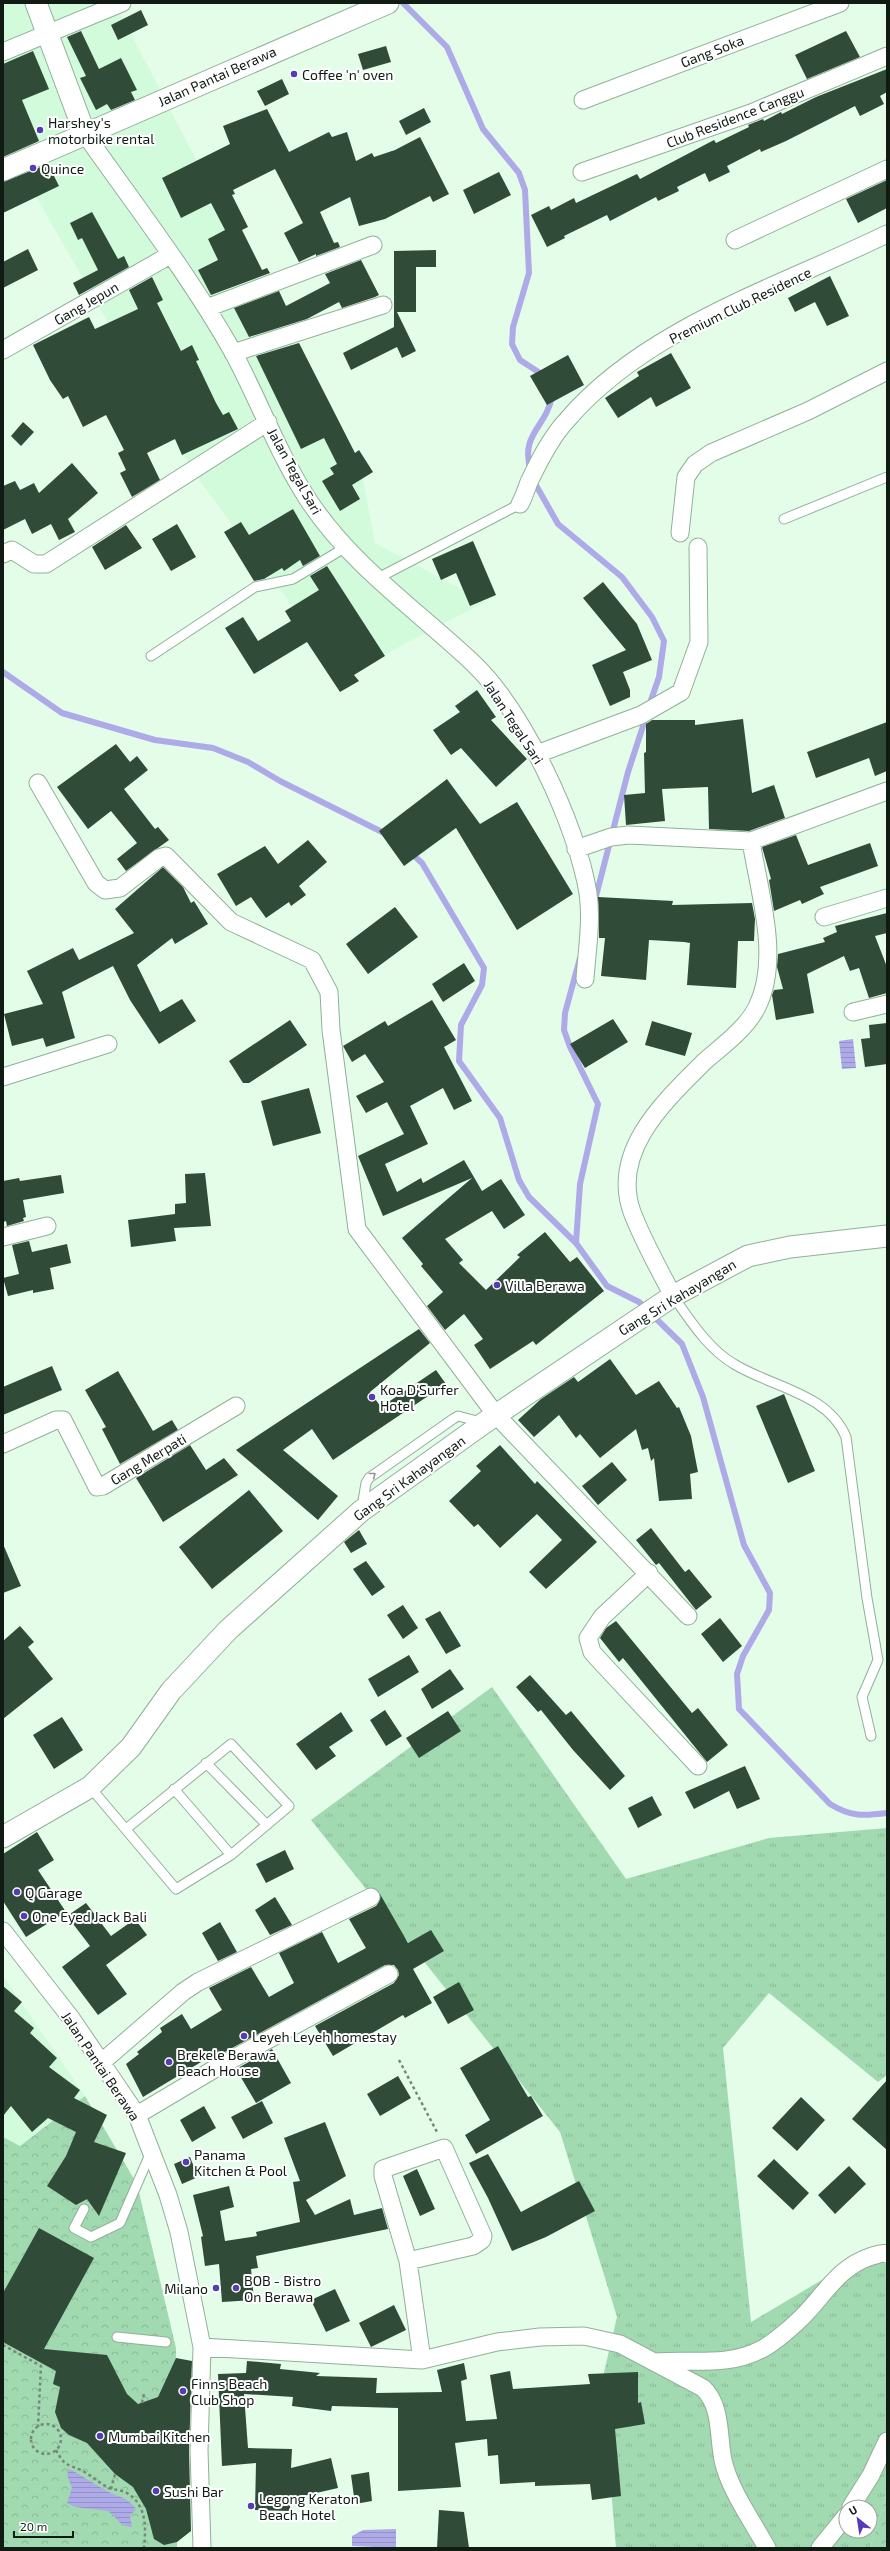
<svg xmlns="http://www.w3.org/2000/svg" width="890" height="2551" font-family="'Exo 2',sans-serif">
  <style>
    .built { fill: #d2fbdc }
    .grass { fill: url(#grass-tufts); fill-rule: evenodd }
    .forest { fill: url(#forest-crowns) }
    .water { fill: url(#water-rules) }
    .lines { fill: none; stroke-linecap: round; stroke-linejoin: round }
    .stream { stroke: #aeaae7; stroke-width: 6 }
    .building { fill: #304c38 }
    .service-casing { stroke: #91b098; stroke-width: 11 }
    .minor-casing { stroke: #91b098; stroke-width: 19 }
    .tertiary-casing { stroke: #91b098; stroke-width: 23 }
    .path { stroke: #75887a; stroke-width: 2.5; stroke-dasharray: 3 3; stroke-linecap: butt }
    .service { stroke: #fff; stroke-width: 9 }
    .minor { stroke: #fff; stroke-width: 17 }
    .tertiary { stroke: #fff; stroke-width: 21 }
    .oneway { stroke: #939895 }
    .poi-dot { fill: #563cb4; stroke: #fff; stroke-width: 1.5 }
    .labels { text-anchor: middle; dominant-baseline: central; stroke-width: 4; stroke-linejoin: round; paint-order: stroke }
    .street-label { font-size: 14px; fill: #0f1b13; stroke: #fff }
    .poi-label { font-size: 14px; fill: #0f1b13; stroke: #fff; text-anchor: start }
  </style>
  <defs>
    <pattern id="grass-tufts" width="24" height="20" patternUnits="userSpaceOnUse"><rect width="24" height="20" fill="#a1d9b0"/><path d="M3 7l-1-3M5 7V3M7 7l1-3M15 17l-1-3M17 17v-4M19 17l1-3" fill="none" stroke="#89ba96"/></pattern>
    <pattern id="forest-crowns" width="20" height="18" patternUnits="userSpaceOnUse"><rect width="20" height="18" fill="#a1d9b0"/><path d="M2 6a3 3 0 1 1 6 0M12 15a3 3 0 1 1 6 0" fill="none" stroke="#89ba96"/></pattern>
    <pattern id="water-rules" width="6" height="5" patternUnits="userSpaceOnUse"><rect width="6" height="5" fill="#aeaae7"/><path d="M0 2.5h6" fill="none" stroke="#9492c5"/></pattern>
  </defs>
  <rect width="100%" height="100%" fill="#e3fde9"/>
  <path class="built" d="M3,3H115L307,374L361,470L375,543L485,602L344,676L194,473L22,172L3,131Z
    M3,1976L85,2096L20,2146L3,2137Z"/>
  <path class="grass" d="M492,1687L626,1879L769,1838L887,1828V2075L878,2082L769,1993L723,2048L751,2322L864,2255L887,2261V2492L870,2548H616L602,2381L617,2317L560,2132L311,1820ZM846,2507H870V2531H846Z"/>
  <path class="forest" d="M85,2096L137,2184L176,2348L177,2548H3V2137L20,2146Z
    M887,2492V2548H870Z"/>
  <path class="water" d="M853,1039L856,1068L842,1069L839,1041Z
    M69,2469C82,2475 92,2483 105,2490C117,2497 127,2496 136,2509L130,2516L132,2527C118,2526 118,2518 108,2511L75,2507L67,2503L72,2488L67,2475Z
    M396,2529V2548L352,2546V2536L363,2530Z"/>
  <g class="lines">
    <path class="stream" d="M403,3L447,47L483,129L519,173L525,190L529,273L513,327L512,344L520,360L543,375
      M531,471C519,434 547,427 552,396
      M533,480L558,524L622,577L652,617L664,641L659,677L649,706
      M3,672L62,713L155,740L213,748L248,762L280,781L386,834
      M411,853L422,863L484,968L482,985L461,1025L459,1061L500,1118L519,1180L529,1197L576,1243
      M595,900L628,772L646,717
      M580,958L565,1013L564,1030L570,1047L598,1104L580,1184L576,1243L607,1286L639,1302L682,1344L703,1397L744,1545L770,1593L769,1610L743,1656L737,1674L739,1709L830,1804C851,1817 863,1816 887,1813"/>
  </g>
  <path class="building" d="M141,10L148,25L118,40L111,25Z
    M81,31L99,69L121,58L137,90L131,92L135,100L111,110L107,104L96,110L80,78L86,76L67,37Z
    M846,31L860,57L807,79L795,55Z
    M386,46L391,62L363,70L358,54Z
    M33,51L49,89L22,100L39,141L3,157V64Z
    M887,69V92L880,96L884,104L860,116L855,106L786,141L761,152L760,149L727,166L730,172L709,182L705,173L677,187L679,191L658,201L656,197L610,221L607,215L564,236L565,238L547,247L531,215L549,206L551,210L574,198L576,203L637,174L640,179L714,140L716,143L749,127L748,125L763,119L764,121L781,112L782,114L816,97Z
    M282,79L289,94L265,106L257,91Z
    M424,108L431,122L406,135L399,121Z
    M267,109L289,152L329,132L332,137L347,132L356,161L372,153L374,157L395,150L420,137L449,194L433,202L430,196L385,219L359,226L350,197L320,212L334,243L338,242L340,247L316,256V254L299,262L284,233L303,223L275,169L233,190L235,194L232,195L248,227L242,230L262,270L267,268L270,273L211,295L198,270L218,260L208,239L225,230L211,203L181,218L162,178L230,144L223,126Z
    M48,164L59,186L3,213V182Z
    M499,172L511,195L474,214L463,190Z
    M887,180V208L858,223L846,199Z
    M92,212L118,259L124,256L129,267L79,295L73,283L98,270L82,238L78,240L70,223Z
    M28,249L38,270L3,288V262Z
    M436,250V267H416V312H397L416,351L402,358L397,347L351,370L343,353L394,327V251Z
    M361,260L379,295L375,297L342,308L339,302L307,319L249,337L234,308L279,291L286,306L330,283L325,274Z
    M830,276L849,316L827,326L815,302L795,312L788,298Z
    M152,277L163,300L157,303L181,351L192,345L199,360L196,361L216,403L223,415L229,412L238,429L182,455L175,439L147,453L160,480L132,497L120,473L126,470L118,453L124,450L106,415L83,427L68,396L63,399L50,380L33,345L89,317L95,329L138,309L129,290Z
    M299,343L355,453L359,450L373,472L352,485L360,499L340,511L322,481L334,474L330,468L337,464L324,438L301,449L256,356Z
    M671,353L691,388L656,407L651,397L618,418L605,398L639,376L637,372Z
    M568,355L584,385L547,405L530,376Z
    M23,422L34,432L21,446L11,436Z
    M72,463L98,493L68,519L75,532L59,540L51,524L32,534L25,519L3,530V486L15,481L20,490L34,483L39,493Z
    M293,509L320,556L303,566L300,560L284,571L282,568L264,579L254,581L224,532L241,522L249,535Z
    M177,524L196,557L171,571L152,539Z
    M126,525L142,548L105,570L92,547Z
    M473,541L496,595L470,606L456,573L441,580L432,559Z
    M327,566L385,656L354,675L359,681L340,692L307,642L254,674L225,628L243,617L258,641L291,621L285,611L319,590L310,576Z
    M603,582L637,624L652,660L623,672L630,690V697L610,706L592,665L626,650L583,598Z
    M477,690L496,717L491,720L527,759L496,787L461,748L451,755L433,730L460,712L455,706Z
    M743,719L752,793L774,785L785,818L749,831L709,829L708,787L662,789L665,821L626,825L624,795L645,793L644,753L646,752V724L652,720H695V725Z
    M887,722V771L875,776L869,758L816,778L807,752Z
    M116,744L130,762L137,756L148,770L124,789L155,829L158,827L169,840L126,871L117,859L137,843L111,811L88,829L57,787Z
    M447,779L480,824L517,802L573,894L517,930L456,828L404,866L379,831Z
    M796,835L808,865L870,843L878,866L820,887L824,894L802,904L800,900L774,911L769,880L771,879L762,847Z
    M308,840L327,862L299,886L306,895L291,906L289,902L266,918L251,897L236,906L217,874L265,846L278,864Z
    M163,867L183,887L191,903L194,901L208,924L175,944L172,938L137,965L160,1012L182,999L196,1021L159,1044L130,1000L113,966L62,992L75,1038L46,1047L43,1038L12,1046L4,1014L43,1004L27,971L73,948L79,960L134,933L115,909Z
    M598,897L673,901L672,905L752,903L755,919L754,941H738L736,988L687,985L690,943L684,942L649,940L646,980L601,976L605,938H599Z
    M395,907L418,937L368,974L346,944Z
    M887,913V933L875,936L887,967V993L869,998L859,968L850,971L844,956L807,974L814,1013L776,1020L772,995L774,990L783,989L777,967L778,954L825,942L823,938L837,932L835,926Z
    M464,963L475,981L443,1002L432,984Z
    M432,1000L456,1040L444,1047L472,1101L454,1110L443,1088L410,1106L428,1144L385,1164L397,1192L421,1178L423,1183L464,1160L482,1191L501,1179L525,1215L504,1229L492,1211L445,1239L463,1260L459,1263L486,1290L520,1257L517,1255L545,1232L570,1262L577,1257L604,1291L536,1345L533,1341L490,1369L474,1345L483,1339L464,1314L445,1330L427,1306L443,1292L421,1266L423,1264L402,1238L472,1178L383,1216L358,1156L404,1134L387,1102L366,1113L356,1096L384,1082L365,1054L352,1062L343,1046L385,1021L388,1026Z
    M613,1019L628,1042L585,1068L570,1044Z
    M290,1020L307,1045L249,1083H243L229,1061Z
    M652,1021L692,1033L685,1056L645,1045Z
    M887,1023V1064L865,1067L861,1039L870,1038L869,1025Z
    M309,1088L321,1133L273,1146L261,1101Z
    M205,1173L211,1226L174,1228L176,1241L131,1247L128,1220L175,1214V1204L186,1203L185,1174Z
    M61,1175L64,1193L23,1200L26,1217L23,1218L24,1221L7,1226L6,1221L3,1222V1181L19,1178L20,1181Z
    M29,1241L32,1252L67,1244L71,1263L50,1268L54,1289L33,1293V1290L8,1296L3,1278L19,1274L12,1245Z
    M419,1329L430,1343L370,1392L381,1407L436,1370L446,1384L333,1460L312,1429L283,1450L338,1496L318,1520L236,1450Z
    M610,1359L636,1395L659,1381L677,1408L679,1407L691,1436L698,1472L690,1474L692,1499L659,1501L654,1458L651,1461L648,1448L642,1450L636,1429L600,1458L580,1434L576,1438L559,1415L534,1437L518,1420L541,1399L574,1377L578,1382Z
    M52,1366L62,1390L3,1415V1387Z
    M118,1371L153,1431L172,1420L178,1430L120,1464L102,1429L106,1427L85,1390Z
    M784,1394L815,1471L788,1483L756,1406Z
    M190,1445L206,1470L224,1458L238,1475L163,1522L136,1478Z
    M500,1445L535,1484L537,1481L597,1542L546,1589L529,1572L562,1540L537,1514L500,1548L478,1524L474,1527L449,1501L481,1471L476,1466Z
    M612,1462L627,1480L598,1505L582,1486Z
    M249,1490L283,1531L212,1589L179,1547Z
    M651,1528L685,1572L689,1569L712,1597L696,1610L659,1563L656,1565L636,1540Z
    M359,1530L367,1544L351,1553L344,1542Z
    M3,1544L21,1586L3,1593Z
    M366,1561L385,1587L372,1596L353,1569Z
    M403,1605L418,1628L403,1639L387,1615Z
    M440,1611L461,1646L446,1654L425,1619Z
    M720,1618L742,1646L723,1662L701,1634Z
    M616,1621L692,1713L698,1708L728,1745L707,1762L623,1658L619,1662L600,1638L606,1628Z
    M20,1626L34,1642L28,1647L53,1679L3,1719V1641Z
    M409,1655L419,1672L378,1697L368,1679Z
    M450,1669L464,1689L432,1709L421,1689Z
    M530,1675L566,1715L571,1711L625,1776L610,1790L573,1750L541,1710L538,1712L516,1687Z
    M385,1710L402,1736L386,1746L370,1720Z
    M448,1711L461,1731L419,1758L406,1738Z
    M341,1712L353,1731L329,1747L336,1756L316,1770L296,1744Z
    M62,1717L83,1750L54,1769L33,1735Z
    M745,1766L760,1799L737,1809L729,1791L694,1809L685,1792Z
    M652,1796L662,1815L638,1828L628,1808Z
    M37,1832L54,1860L38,1870L66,1912L26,1937L3,1901V1854Z
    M285,1850L294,1869L266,1883L256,1864Z
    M380,1894L408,1943L431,1930L444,1951L413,1969L432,2003L405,2018L403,2015L333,2056L315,2026L394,1983L399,1975L398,1970L394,1965H385L212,2059L211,2056L143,2097L126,2064L139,2054L137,2052L162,2032L160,2028L182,2014L191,2029L222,2010L209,1988L251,1967L269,1997L294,1983L279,1953L322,1932L338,1963L366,1948L349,1919L376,1906L379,1902Z
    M275,1897L292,1925L270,1935L255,1910Z
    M86,1903L111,1936L135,1919L147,1935L106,1965L127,1994L98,2015L62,1967L90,1946L67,1916Z
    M220,1922L237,1952L218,1961L202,1933Z
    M459,1982L474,2010L448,2024L433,1997Z
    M3,1986L22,2002L14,2011L34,2028L30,2033L57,2058L49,2067L80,2090L74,2098L107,2115L94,2142L126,2153L99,2216L87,2199L76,2205L47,2186L66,2156L76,2132L48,2118L32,2132L11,2106L3,2116Z
    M498,2046L528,2097L531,2096L543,2116L476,2154L465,2135L490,2120L460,2068Z
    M272,2049L291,2083L256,2103L236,2069Z
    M398,2076L411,2098L380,2116L367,2094Z
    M887,2080V2150L852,2119Z
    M801,2097L825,2120L797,2151L772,2128Z
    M262,2101L273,2123L243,2139L231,2117Z
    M204,2106L216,2128L192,2142L180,2120Z
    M325,2122L346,2176L306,2200L315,2215L350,2199L354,2215L382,2208L388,2229L256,2256L258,2268L251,2269L254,2300L222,2302L219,2264L205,2266L201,2237L203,2236L193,2195L229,2186L234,2207L220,2211L225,2241L257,2236L256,2232L300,2222L293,2182L300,2181L284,2138Z
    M488,2154L521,2212L579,2181L595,2211L546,2237L512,2251L488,2198L469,2163Z
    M190,2157L198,2177L182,2184L174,2164Z
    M774,2159L809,2193L793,2210L757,2176Z
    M849,2166L866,2184L835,2214L818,2195Z
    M417,2169L435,2209L420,2216L403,2176Z
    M39,2228L94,2258L44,2349L107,2355L127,2394L138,2404L158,2397L176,2358L192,2361L189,2450L191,2531L177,2542L164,2545L154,2539L146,2509L133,2487L115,2474L87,2443L69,2435L61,2428L55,2412L60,2387L53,2384L56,2371L3,2342V2293Z
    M335,2289L350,2321L326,2332L311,2300Z
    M394,2305L406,2330L371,2347L359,2323Z
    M247,2361L281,2364L280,2369L320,2373L316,2376L377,2378L376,2393L442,2392L437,2370L464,2363L467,2379L461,2381L466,2421L497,2419L490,2375L510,2371L513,2389L590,2384L588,2374L638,2372V2403L641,2402L645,2424L615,2429L621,2496L592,2500L590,2484L535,2486V2482L500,2484L498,2455L488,2456L487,2439L455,2443L461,2487L398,2491V2408L332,2406L331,2411L292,2406L293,2397L244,2394L248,2448L292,2449L291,2468L331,2458L338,2488L290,2499V2511L255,2510L256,2463L222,2466L218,2374L246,2373Z
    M369,2472L372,2501L355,2504L351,2475Z
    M439,2510L464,2512L469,2548H437Z"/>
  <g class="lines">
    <defs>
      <path id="service" d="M784,519L887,477
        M378,578L520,504
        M151,656L255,587L293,579L346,547
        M673,1296C690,1320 708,1349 734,1364C771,1387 828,1393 846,1437L867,1598L878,1660L862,1697L871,1736
        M362,1507L366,1483L369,1478L453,1419L458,1416L481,1422
        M206,1763L267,1825
        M90,1787L176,1889L231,1855L289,1806L231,1744L126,1829
        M174,1789L231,1855
        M84,2209L74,2228L91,2237L120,2223L151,2152
        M117,2337L166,2342"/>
      <path id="minor" d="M3,52L122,3
        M583,100L840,3
        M85,134C135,205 190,276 233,352C259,400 278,454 309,501C352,566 418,611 474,664C523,711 577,825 588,893C592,921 587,950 585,979
        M582,172L751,113L887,56
        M735,240L887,169
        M207,308L373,245
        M3,350L170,255
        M233,353L383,305
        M520,504C524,497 526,490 529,482C539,461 551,437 567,420C645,328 781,286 887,234
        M680,533L686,477L695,464L711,453L808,411L887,371
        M3,554L12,550L34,564H46L268,422
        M537,754L641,715L681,692L699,642L698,547
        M38,783L96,883L105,890L120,888L159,858L166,856L231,922L312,960L329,992L331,1030L357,1229L496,1415L688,1616
        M576,849L611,837L629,835L751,841L887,791
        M824,917L887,898
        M853,1012L887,1004
        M3,1077L108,1044
        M3,1237L47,1226
        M673,1296C659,1269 643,1241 632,1212C610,1150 666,1100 705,1061C722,1046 747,1028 757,1007C781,959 759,892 751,841
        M3,1444L56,1420H63L95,1483L97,1487L103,1486L236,1406
        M649,1573L602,1617L588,1638L592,1652L601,1662L698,1766
        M3,1931L71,2018L137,2115L168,2195L179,2232L202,2347L199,2450L202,2548
        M102,2062L183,1992L198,1982L371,1897
        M137,2115L216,2068L389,1974
        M408,2261L473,2246L482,2240L483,2236L444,2148L383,2169V2176L408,2261L422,2360
        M202,2347L422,2360L497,2342L540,2337L584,2336L620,2344L703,2388C722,2406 718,2436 723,2460C729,2489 753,2522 767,2548
        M656,2362C692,2359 727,2367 760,2350C773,2344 797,2323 807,2312C828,2289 841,2266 872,2256C877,2255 882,2252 887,2254
        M851,2507L871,2475L887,2441
        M820,2548L846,2516"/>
      <path id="tertiary" d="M36,3L85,134
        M3,170L388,3
        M3,1837L90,1787L131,1747L171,1691L228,1630L361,1511L484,1423L673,1296L748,1256L790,1247L887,1236"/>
    </defs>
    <use href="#service" class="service-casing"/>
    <use href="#minor" class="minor-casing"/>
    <use href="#tertiary" class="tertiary-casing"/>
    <path class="path" d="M399,2060L437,2132
      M3,2345L41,2366L38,2427
      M142,2403L144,2394
      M31 2439a15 15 0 1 1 30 0a15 15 0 1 1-30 0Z
      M56,2450C64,2465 66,2464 81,2470C91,2475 99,2483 109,2488C115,2490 122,2490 127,2493C147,2505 146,2528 144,2548
      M111,2489L115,2474"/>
    <use href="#service" class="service"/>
    <use href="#minor" class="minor"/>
    <use href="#tertiary" class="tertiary"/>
  </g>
  <defs><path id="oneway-chevron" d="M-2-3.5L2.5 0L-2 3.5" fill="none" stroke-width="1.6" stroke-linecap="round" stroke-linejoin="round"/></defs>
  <use class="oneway" href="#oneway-chevron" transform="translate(373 1475) rotate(-38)"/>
  <g class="poi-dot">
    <circle cx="294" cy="74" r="4"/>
    <circle cx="40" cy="130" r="4"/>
    <circle cx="33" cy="168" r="4"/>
    <circle cx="497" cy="1285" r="4"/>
    <circle cx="372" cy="1397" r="4"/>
    <circle cx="17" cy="1892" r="4"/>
    <circle cx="24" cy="1916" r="4"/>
    <circle cx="244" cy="2036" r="4"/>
    <circle cx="169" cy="2062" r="4"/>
    <circle cx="186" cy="2162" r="4"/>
    <circle cx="216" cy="2288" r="4"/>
    <circle cx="236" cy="2288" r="4"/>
    <circle cx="183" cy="2391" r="4"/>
    <circle cx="100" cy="2436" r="4"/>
    <circle cx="156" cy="2491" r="4"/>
    <circle cx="251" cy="2506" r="4"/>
  </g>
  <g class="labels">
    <g class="street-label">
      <text transform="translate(712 51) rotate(-21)">Gang Soka</text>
      <text transform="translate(217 76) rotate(-24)">Jalan Pantai Berawa</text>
      <text transform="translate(735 117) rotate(-21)">Club Residence Canggu</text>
      <text transform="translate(86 303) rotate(-30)">Gang Jepun</text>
      <text transform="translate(740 305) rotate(-26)">Premium Club Residence</text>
      <text transform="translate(295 471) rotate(61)">Jalan Tegal Sari</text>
      <text transform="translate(514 722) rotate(57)">Jalan Tegal Sari</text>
      <text transform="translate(677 1297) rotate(-31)">Gang Sri Kahayangan</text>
      <text transform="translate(148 1459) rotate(-31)">Gang Merpati</text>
      <text transform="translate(409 1478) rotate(-36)">Gang Sri Kahayangan</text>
      <text transform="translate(101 2066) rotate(56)">Jalan Pantai Berawa</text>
    </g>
    <g class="poi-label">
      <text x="302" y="74">Coffee 'n' oven</text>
      <text x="48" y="122">Harshey's<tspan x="48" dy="16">motorbike rental</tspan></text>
      <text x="41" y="168">Quince</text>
      <text x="505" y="1285">Villa Berawa</text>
      <text x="380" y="1389">Koa D'Surfer<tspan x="380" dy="16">Hotel</tspan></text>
      <text x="25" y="1892">Q Garage</text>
      <text x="32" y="1916">One Eyed Jack Bali</text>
      <text x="252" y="2036">Leyeh Leyeh homestay</text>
      <text x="177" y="2054">Brekele Berawa<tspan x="177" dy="16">Beach House</tspan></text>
      <text x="194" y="2154">Panama<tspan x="194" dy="16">Kitchen &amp; Pool</tspan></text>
      <text x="244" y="2280">BOB - Bistro<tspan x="244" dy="16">On Berawa</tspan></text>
      <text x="208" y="2288" text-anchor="end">Milano</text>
      <text x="191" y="2383">Finns Beach<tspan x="191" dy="16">Club Shop</tspan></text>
      <text x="108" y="2436">Mumbai Kitchen</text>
      <text x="164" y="2491">Sushi Bar</text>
      <text x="259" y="2498">Legong Keraton<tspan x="259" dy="16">Beach Hotel</tspan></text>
    </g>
  </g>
  <rect width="890" height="2551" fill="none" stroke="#0f1b13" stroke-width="8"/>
  <g transform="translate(858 2519) rotate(330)"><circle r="19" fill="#ffffff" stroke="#9fa4a1"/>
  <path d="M0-3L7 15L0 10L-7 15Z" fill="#563cb4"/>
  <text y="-6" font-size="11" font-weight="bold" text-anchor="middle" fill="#0f1b13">U</text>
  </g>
  <path d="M14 2531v6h59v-6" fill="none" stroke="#0f1b13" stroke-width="2"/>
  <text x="20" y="2531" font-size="12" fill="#0f1b13" stroke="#ffffff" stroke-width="3" paint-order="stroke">20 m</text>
</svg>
